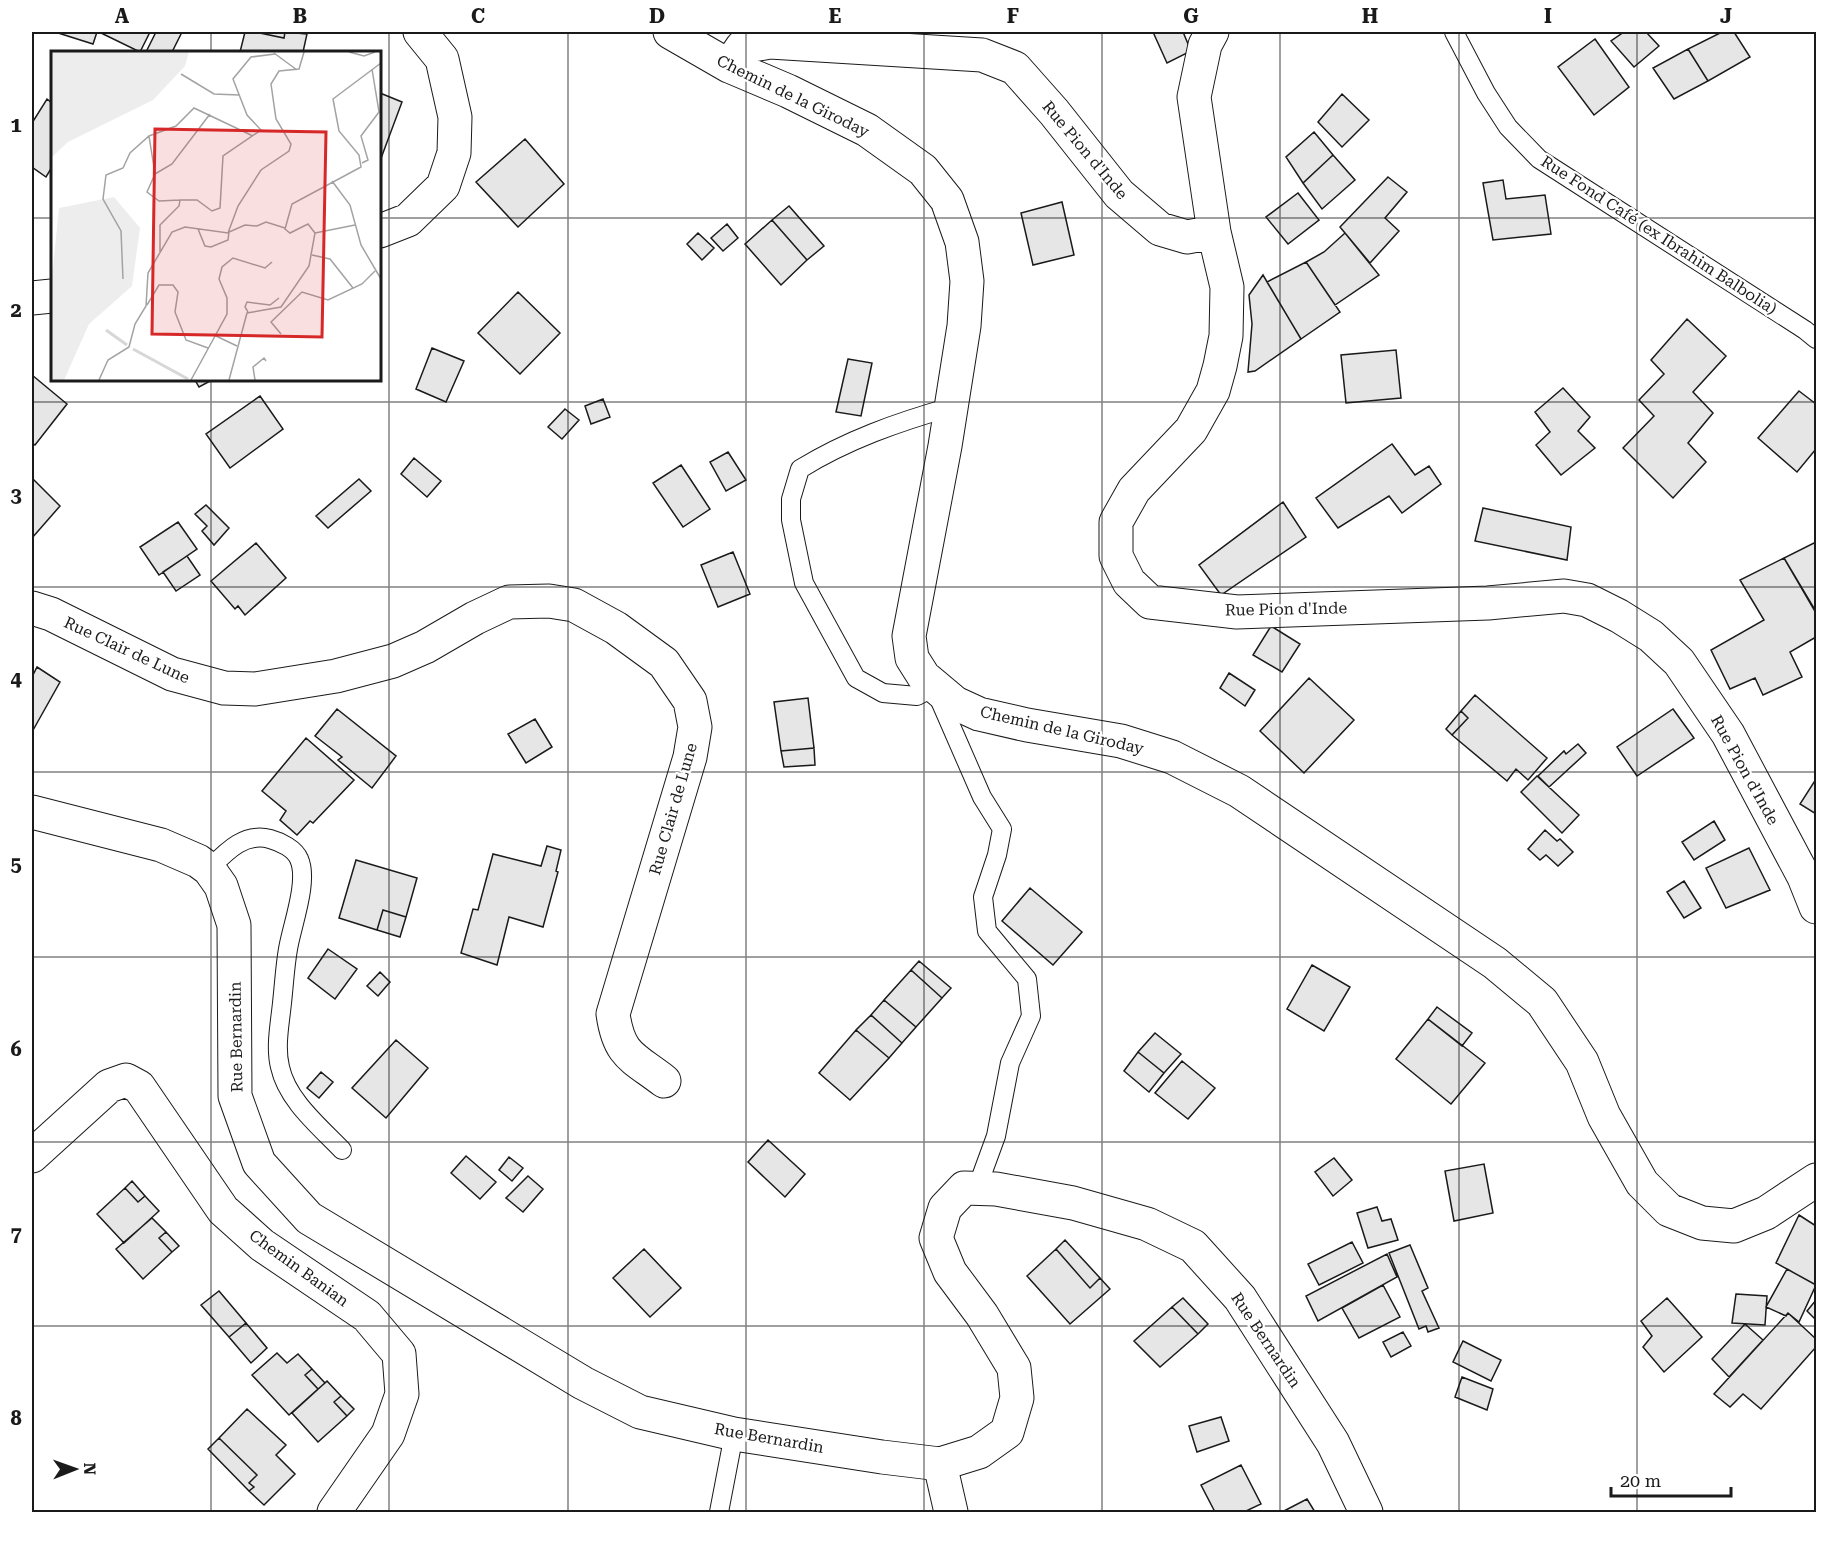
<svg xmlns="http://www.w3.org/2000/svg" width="1848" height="1544" font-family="'Roboto Serif',serif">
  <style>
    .building { fill: #e6e6e6; stroke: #1a1a1a; stroke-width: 1.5 }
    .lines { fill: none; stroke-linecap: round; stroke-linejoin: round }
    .lane-casing { stroke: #1a1a1a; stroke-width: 20 }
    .street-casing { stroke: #1a1a1a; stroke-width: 35 }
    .primary-casing { stroke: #1a1a1a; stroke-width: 35 }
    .lane { stroke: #fff; stroke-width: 18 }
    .street { stroke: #fff; stroke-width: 33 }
    .primary { stroke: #fff; stroke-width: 33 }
    .grid { fill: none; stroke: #1a1a1a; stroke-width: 1.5; stroke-opacity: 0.55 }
    .labels { text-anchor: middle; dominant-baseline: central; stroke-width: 4.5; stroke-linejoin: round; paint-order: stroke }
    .street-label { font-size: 16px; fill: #1a1a1a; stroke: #fff }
    .inset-river { fill: none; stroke: #d7d7d7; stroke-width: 3 }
    .inset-road { fill: none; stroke: #a3a3a3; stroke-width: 1.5 }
    .view { fill: #d62828; fill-opacity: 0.15; stroke: #d62828; stroke-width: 3 }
    .inset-edge { fill: none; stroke: #1a1a1a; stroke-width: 3 }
    .neatline { fill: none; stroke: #1a1a1a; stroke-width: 2 }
    .grid-label { font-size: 20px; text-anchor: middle; font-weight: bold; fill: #1a1a1a }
  </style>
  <rect width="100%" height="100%" fill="#fff"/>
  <path class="building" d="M55,32H97L93,44Z
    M102,32H150L140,52L101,33Z
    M156,32H182L172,52H146Z
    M245,32H255L284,38L285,32L307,34L303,52H240Z
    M255,32H285L284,38Z
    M1153,32H1183L1191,51L1167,63Z
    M1624,32H1646L1659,46L1634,67L1611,41Z
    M1722,32H1734L1750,57L1708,81L1688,49Z
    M1595,39L1629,87L1594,115L1558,67Z
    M1688,49L1708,81L1674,99L1653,68Z
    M380,93L402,102L380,161Z
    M1342,94L1369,120L1342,147L1318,122Z
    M47,99L52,103V167L46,177L32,167V123Z
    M1314,132L1333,155L1303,183L1286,157Z
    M525,139L564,184L518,227L476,182Z
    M1333,155L1355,180L1322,209L1303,183Z
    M1388,177L1407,192L1385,218L1399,231L1370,263L1340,227Z
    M1503,180L1506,199L1545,195L1551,234L1493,240L1483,183Z
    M1298,193L1319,220L1288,244L1266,217Z
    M1062,202L1074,255L1033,265L1021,213Z
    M789,206L824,246L807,260L772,220Z
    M772,220L807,260L781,285L745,244Z
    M727,224L738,238L723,251L711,238Z
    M698,233L714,248L702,260L687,244Z
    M1345,233L1379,275L1335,305L1306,262L1324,252Z
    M1306,262L1340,312L1301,339L1267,282Z
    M1263,275L1301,339L1255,371L1248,372L1252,324L1249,295Z
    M518,292L560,333L520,374L478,333Z
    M1687,319L1726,356L1693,392L1713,413L1688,443L1706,462L1673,498L1623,448L1654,416L1639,400L1664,374L1651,360Z
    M432,348L464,361L446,402L416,389Z
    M1396,350L1401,398L1346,403L1341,355Z
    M848,359L872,363L861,416L836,412Z
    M32,375L67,404L35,445L32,443Z
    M195,380H212L199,387Z
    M1563,388L1590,417L1578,431L1595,448L1561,475L1536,445L1550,432L1535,412Z
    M1799,391L1816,404V449L1797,472L1758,438Z
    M260,396L283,429L230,468L206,434Z
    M603,399L610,417L591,424L585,406Z
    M565,409L579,420L562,439L548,427Z
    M1392,444L1415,475L1429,466L1441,484L1402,513L1389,496L1338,528L1316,498Z
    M728,452L746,480L726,491L710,462Z
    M414,458L441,481L427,497L401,474Z
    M681,465L710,509L683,527L653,483Z
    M32,478L60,506L32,538Z
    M359,479L371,491L328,528L316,516Z
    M1283,502L1306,537L1221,595L1199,565Z
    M206,505L229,528L214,545L202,531L207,526L195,514Z
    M1483,508L1571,527L1567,560L1475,541Z
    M178,522L197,549L159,575L140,547Z
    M1816,542V609L1815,610L1784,558Z
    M256,543L286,578L245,615L238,606L235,609L211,581Z
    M733,552L750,594L718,607L701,565Z
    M187,556L200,575L176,591L163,572Z
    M1784,558L1816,613V637L1790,652L1802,677L1763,695L1755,678L1730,689L1711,650L1764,620L1740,580Z
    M1271,626L1300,644L1282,672L1253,655Z
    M37,667L60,682L32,732V677Z
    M1229,673L1255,690L1245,706L1220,688Z
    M1309,678L1354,720L1304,773L1260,731Z
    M1475,695L1547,758L1528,780L1516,769L1507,781L1452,735L1468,718L1461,711Z
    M808,698L814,748L781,751L774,702Z
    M337,709L396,756L372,788L338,760L342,757L315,736Z
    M1673,709L1694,738L1637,776L1617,747Z
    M1461,711L1468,718L1452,735L1446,729Z
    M535,719L552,747L526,763L508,734Z
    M306,738L354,780L313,823L310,821L297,835L280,820L286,811L262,791Z
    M1578,744L1586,753L1549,787L1538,776L1564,751L1566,754Z
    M814,748L815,765L784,767L781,751Z
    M1537,776L1579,815L1562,833L1521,792Z
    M1816,779V814L1800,804Z
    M1714,821L1725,840L1694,860L1682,842Z
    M1545,830L1557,841L1560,839L1573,852L1558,866L1546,855L1540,860L1528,849Z
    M547,846L561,850L556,871L558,872L543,927L509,917L497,965L461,953L473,909L478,910L493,854L541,866Z
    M1749,848L1770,890L1726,908L1706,868Z
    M356,860L417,878L406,917L383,910L377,930L339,918Z
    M1684,881L1701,908L1684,918L1667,892Z
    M1030,888L1082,932L1053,965L1002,921Z
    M383,910L406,917L400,937L377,930Z
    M328,949L357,969L335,999L308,978Z
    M919,961L951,988L942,998L911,970Z
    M1312,965L1350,987L1324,1031L1287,1009Z
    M911,970L942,998L916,1027L884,1000Z
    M380,972L390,982L378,996L367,986Z
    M884,1000L916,1027L902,1043L871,1015Z
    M1437,1007L1472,1033L1462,1046L1428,1019Z
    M871,1015L902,1043L889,1058L856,1030Z
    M1428,1019L1485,1063L1451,1104L1396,1059Z
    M856,1030L889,1058L850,1100L819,1073Z
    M1155,1033L1181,1054L1164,1073L1138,1052Z
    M396,1040L428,1068L386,1118L352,1088Z
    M1138,1052L1164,1073L1149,1092L1124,1071Z
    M1182,1061L1215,1088L1188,1119L1155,1093Z
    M321,1072L333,1082L319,1098L307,1088Z
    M768,1140L805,1174L785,1197L748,1162Z
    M466,1156L496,1182L480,1199L451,1173Z
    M509,1157L523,1168L512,1181L499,1170Z
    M1334,1158L1352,1180L1333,1196L1315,1172Z
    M1484,1164L1493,1213L1454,1221L1445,1171Z
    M528,1176L543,1189L523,1212L506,1198Z
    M132,1181L145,1196L138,1202L125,1188Z
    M125,1188L138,1202L145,1196L159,1211L124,1243L97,1214Z
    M1377,1207L1382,1221L1391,1219L1398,1240L1368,1248L1357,1213Z
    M1799,1215L1816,1226V1285L1776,1263Z
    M152,1218L166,1232L159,1238L172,1252L143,1279L116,1249Z
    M166,1232L179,1246L172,1252L159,1238Z
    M1065,1240L1100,1278L1090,1288L1056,1249Z
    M1352,1242L1363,1263L1319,1285L1308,1264Z
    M1410,1245L1428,1288L1422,1291L1439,1328L1428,1332L1426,1326L1419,1329L1389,1253Z
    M644,1249L681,1288L650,1317L613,1278Z
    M1056,1249L1090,1288L1100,1278L1110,1289L1070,1324L1027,1276Z
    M1387,1254L1397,1277L1318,1321L1306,1296Z
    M1787,1269L1816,1285L1799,1322L1788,1313L1786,1316L1766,1307Z
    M1383,1285L1400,1317L1359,1338L1342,1308Z
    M219,1291L246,1323L229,1337L201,1305Z
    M1736,1294L1767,1296L1765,1325L1732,1323Z
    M1183,1298L1208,1324L1198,1334L1172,1307Z
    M1667,1298L1702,1337L1664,1372L1643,1347L1652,1336L1641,1321Z
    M1816,1300V1320L1807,1311Z
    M1172,1307L1198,1334L1160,1367L1134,1341Z
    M1788,1313L1816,1339V1347L1761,1409L1743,1394L1730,1407L1714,1394Z
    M246,1323L267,1348L251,1363L229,1337Z
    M1745,1324L1763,1340L1729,1377L1712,1359Z
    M1403,1332L1411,1346L1391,1357L1383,1342Z
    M1463,1341L1501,1360L1491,1381L1453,1362Z
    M277,1353L287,1363L298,1354L312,1369L305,1375L318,1389L289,1415L252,1375Z
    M312,1369L325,1383L318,1389L305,1375Z
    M1462,1377L1493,1389L1487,1410L1455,1397Z
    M327,1381L341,1396L334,1402L347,1416L318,1442L292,1413Z
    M341,1396L354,1409L347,1416L334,1402Z
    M247,1409L286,1445L276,1455L295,1474L264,1505L249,1491L254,1487L249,1483L257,1475L219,1438Z
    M1221,1417L1229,1441L1197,1452L1189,1426Z
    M219,1438L257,1475L249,1483L254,1487L249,1491L208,1449Z
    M1241,1465L1261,1504L1244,1512H1215L1201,1485Z
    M1307,1499L1315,1512H1282Z"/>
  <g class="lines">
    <defs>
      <path id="lane" d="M1454,32L1486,93L1508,127L1539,159L1805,330L1816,339
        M951,407C898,422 847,440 800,469L791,499V520L804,583L856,678L883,693L917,696L934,687L982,797L1002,829L997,855L983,897L987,931L1027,979L1031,1016L1010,1063L996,1136L977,1188
        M209,869C226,852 244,832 270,839C281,842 295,849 299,859C309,881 292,925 288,949C285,966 284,985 282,1003C280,1023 275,1047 280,1067C287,1100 319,1126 342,1150
        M719,1512L734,1434"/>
      <path id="street" d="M670,32L729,66L788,91L867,130L923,170L947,200L962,242L967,281L964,326L945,446L909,636L912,658L924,677L955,703L979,714L1027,725L1121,741L1172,757L1239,791L1495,963L1542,1002L1582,1062L1604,1116L1642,1183L1669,1210L1702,1223L1734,1226L1766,1213L1816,1180
        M1212,32L1205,45L1194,97L1214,232
        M729,66L742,47L770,42L982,55L1015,68L1054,112L1119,194L1160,229L1187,237L1214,232L1227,287L1226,336L1220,366L1213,391L1191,430L1134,490L1116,522V556L1129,582L1150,602L1237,612L1488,603L1564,596L1587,600L1619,616L1651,636L1679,662L1728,734L1804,877L1816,907
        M380,231L408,220L443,186L454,153L455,117L442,59L420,32
        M32,298L52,296
        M32,608L51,614L172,674L224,688L255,689L336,676L393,661L425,647L475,618L509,602L549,601L574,605L616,628L664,663L690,701L695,727L690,757L613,1014C619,1056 633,1057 664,1081
        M32,1156L109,1086L126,1080L139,1087L223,1210L262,1245L367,1316L399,1354L402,1394L388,1434L334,1512
        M940,1464L951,1512"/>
      <path id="primary" d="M32,812L161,845L198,861L209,869L221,886L234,925L235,1096L259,1163L309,1218L583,1383L640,1412L734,1434L882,1457L940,1464L979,1452L1007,1432L1017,1398L1014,1368L982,1315L950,1272L936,1238L945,1208L964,1188L996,1189L1073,1203L1147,1224L1193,1246L1240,1298L1333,1443L1366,1512"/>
    </defs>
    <use href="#lane" class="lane-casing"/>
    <use href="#street" class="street-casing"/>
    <use href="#primary" class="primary-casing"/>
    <use href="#lane" class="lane"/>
    <use href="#street" class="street"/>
    <use href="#primary" class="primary"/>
  </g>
  <path class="grid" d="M211,32V52M389,32V1512M568,32V1512M746,32V1512M924,32V1512M1102,32V1512M1280,32V1512M1459,32V1512M1637,32V1512M32,218H52M380,218H1816M211,380V1512M32,402H1816M32,587H1816M32,772H1816M32,957H1816M32,1142H1816M32,1326H1816"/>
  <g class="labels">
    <g class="street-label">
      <text transform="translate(793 96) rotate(26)">Chemin de la Giroday</text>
      <text transform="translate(1085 150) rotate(50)">Rue Pion d'Inde</text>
      <text transform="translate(1659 235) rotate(33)">Rue Fond Café (ex Ibrahim Balbolia)</text>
      <text transform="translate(1286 609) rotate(-1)">Rue Pion d'Inde</text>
      <text transform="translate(127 650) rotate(25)">Rue Clair de Lune</text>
      <text transform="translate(1062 730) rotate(13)">Chemin de la Giroday</text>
      <text transform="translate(1745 770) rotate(61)">Rue Pion d'Inde</text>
      <text transform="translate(673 809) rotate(-74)">Rue Clair de Lune</text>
      <text transform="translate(236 1037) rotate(-91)">Rue Bernardin</text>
      <text transform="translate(299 1268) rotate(36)">Chemin Banian</text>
      <text transform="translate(1266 1340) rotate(56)">Rue Bernardin</text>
      <text transform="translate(769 1438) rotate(10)">Rue Bernardin</text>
    </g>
  </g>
  <g transform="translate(51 51)">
    <rect width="330" height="330" fill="#fff"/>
    <path d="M0,1H138L134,15L102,49L17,91L0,107ZM63,146L89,177L81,235L38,273L13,329H0V236L8,157Z" fill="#ededed"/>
    <path class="inset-river" d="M55,279L76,294M82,298L137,328"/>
    <path class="inset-road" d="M298,1L313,5L324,1M223,2L246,19M130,23L163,43L188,44M98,85L104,123L96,141L108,150L129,149M311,112L317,109L310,85L328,61L321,18M104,123L121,113L159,63M281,130L299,154L310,194L330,228M147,178L154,195L160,196L177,189L178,181L194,174L206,175L215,171L234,177M264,182L304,174M109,202V174L128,155L129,149H146L161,160L169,157L172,105L210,79L196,64L182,28L200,6L224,3M261,204L279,208L302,237M72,228L70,180L52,148L55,124L72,117L79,102L98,85L125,75L143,57L202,85M96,254L108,234H122L127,241L124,261L135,289L157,297M197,261L194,256L196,251L219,254L228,247M230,283L220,271L251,241L277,249L311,233L324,220M165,285L186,295M48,329L57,309L78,296L84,273L95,255L97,222L121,181L134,176L177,182L187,155L210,119L238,100L240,93L225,68L220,33L228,20L248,18L253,1M140,329L176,263V247L168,228L171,216L182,207L214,217L221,211M178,329L196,262L230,256L258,215L264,182L257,173L239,182L234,178L241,153L310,116L308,104L288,80L282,48L330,12M204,329L202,316L213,307L215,310"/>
    <path class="view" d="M104,78L275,81L271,286L101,283Z"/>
    <rect width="330" height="330" class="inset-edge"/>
  </g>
  <rect width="1848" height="1544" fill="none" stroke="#ffffff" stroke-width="66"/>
  <g transform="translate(75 1469) rotate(89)" stroke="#ffffff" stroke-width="4.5" paint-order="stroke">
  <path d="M0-4.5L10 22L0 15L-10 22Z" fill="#1a1a1a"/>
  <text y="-9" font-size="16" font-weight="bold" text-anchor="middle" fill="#1a1a1a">N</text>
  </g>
  <path d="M1611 1487v9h120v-9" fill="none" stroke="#1a1a1a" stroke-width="3"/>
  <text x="1620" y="1487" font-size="18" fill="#1a1a1a" stroke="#ffffff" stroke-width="4.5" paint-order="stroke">20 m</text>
  <rect x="33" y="33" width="1782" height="1478" class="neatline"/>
  <g class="grid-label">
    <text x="122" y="23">A</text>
    <text x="300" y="23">B</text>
    <text x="478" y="23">C</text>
    <text x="657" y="23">D</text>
    <text x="835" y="23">E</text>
    <text x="1013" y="23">F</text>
    <text x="1191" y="23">G</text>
    <text x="1370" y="23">H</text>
    <text x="1548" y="23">I</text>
    <text x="1726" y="23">J</text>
    <text x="16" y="132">1</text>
    <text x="16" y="317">2</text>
    <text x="16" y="502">3</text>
    <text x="16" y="686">4</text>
    <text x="16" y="871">5</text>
    <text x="16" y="1056">6</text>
    <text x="16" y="1241">7</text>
    <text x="16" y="1425">8</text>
  </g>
</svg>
